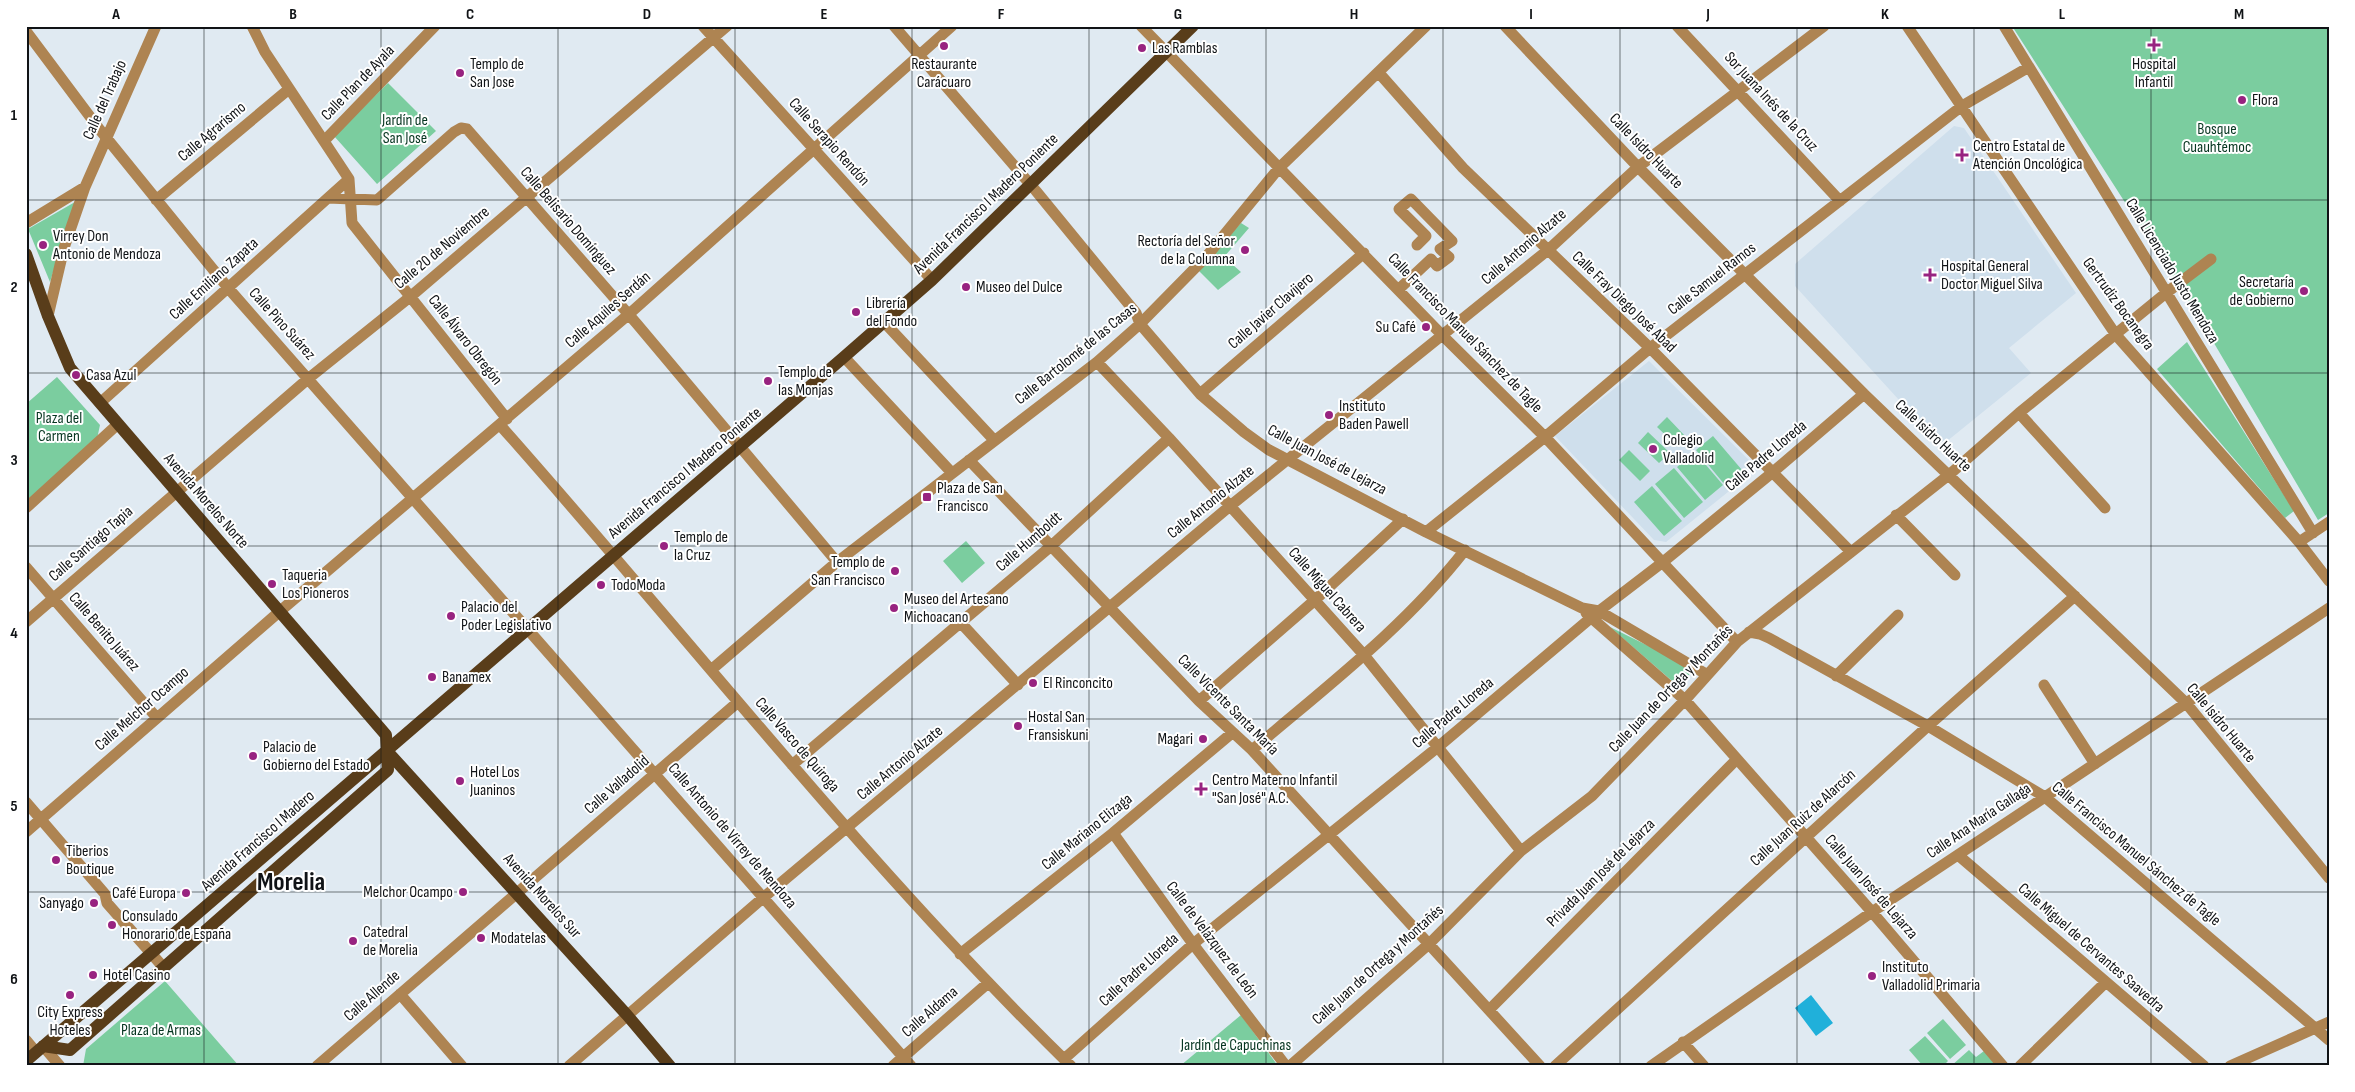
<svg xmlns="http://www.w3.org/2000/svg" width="2355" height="1092" font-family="'Sofia Sans Condensed',sans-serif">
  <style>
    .built { fill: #cfdfec }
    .green { fill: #7bcd9f }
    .water { fill: #20b0da }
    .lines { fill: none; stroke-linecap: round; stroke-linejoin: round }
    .minor { stroke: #ae8452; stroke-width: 11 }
    .major { stroke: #593d1a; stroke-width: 12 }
    .grid { fill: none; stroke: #101316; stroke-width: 1; stroke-opacity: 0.55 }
    .poi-dot { fill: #982380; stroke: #fff; stroke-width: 2 }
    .labels { text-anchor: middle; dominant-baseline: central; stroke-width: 4; stroke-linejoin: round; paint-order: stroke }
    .poi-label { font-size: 16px; fill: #101316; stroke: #fff; text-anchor: start }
    .street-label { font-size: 16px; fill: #101316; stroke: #fff }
    .park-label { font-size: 16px; fill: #063520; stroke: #fff }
    .town-label { font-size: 26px; font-weight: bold; fill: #101316; stroke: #fff }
    .neatline { fill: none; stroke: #101316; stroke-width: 2 }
    .grid-label { font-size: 16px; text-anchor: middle; font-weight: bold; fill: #101316 }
  </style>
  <rect width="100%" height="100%" fill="#e0eaf2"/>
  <path class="built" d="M1954,126L1964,128L2076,293L2009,348L2031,373L1941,446L1795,286V264Z
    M1649,361L1752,463L1754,471L1666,542L1654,540L1555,436Z"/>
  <path class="green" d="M2012,26H2329V513L2318,520L2201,321Z
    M388,83L436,131L377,184L334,136Z
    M75,202L50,282L28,229Z
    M1241,223L1249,228L1224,257L1241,272L1218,290L1198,270Z
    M2187,342L2294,511L2285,518L2157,369Z
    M57,377L100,425L97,439L26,502V462L29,464L26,453V404Z
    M1667,417L1686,437L1677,446L1657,427Z
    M1648,432L1670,453L1659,463L1638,443Z
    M1713,436L1742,470L1725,485L1696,450Z
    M1629,450L1650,471L1640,481L1619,460Z
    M1695,452L1723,485L1705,500L1677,467Z
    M1674,468L1703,502L1684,518L1655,484Z
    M1652,486L1682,521L1664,536L1634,502Z
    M966,541L985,563L962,583L943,561Z
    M1610,627L1691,667L1692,671L1679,687Z
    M165,981L239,1066H83L86,1049Z
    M1241,1015L1278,1066H1180Z
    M1943,1019L1966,1045L1950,1059L1927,1033Z
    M1925,1036L1948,1061L1943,1066H1923L1909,1050Z
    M1969,1050L1976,1057L1984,1051L1997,1066H1951Z"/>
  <path class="water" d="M1811,995L1833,1023L1816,1036L1795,1008Z"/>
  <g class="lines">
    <path class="minor" d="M252,26L265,52L349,179L352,223L507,419
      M703,26L932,280
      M894,26L1036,191L1136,313L1140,324L1200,394L1244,432L1269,450L1426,532L1582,608L1599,611L1706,674
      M1141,26L1443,336L1545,437L1737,642
      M1505,26L1638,167L1864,394L2186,703L2329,878
      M1677,26L1840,201
      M1907,26L2116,335L2299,542L2329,581
      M2004,26L2313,533
      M26,31L100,130L229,289L911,1066
      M1379,73L1463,168L1650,348L1850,551
      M325,140L435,26
      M328,198L377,200L454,132L461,128L467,129L637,324L837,562
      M156,200L289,89
      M26,223L85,187
      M1399,289L1431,259L1437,266L1449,257L1440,249L1452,241L1411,199L1399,209L1426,236L1417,245
      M48,316L64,248L85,187L156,26
      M884,322L994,440
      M844,357L952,473
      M1097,362L1169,438L1364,655L1521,851
      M1200,394L1364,253
      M100,403L349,179
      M2019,413L2105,508
      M500,425C690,639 866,866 1071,1066
      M969,460L1199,701L1252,750L1540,1066
      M26,508L118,424
      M1896,515L1955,575
      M1426,532L1545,437L1650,348L1962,106L2029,67
      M2299,542L2329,522
      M26,567L157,718
      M1586,613L1685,700L1872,912L2003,1066
      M26,622L309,378L410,297L727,26
      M961,623L1018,685
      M1749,632L1760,634L1769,638L1928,726L2045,797L2329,1040
      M711,670L837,562L1097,362L1140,324L1206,257L1279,168L1426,26
      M1836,676L1898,615
      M2044,685L2095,764
      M1199,701L1315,600L1403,519
      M1252,750C1326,687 1405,627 1465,550
      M792,765L1050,547L1169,438
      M26,802L105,894L107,903L164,968
      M26,832L279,612L628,315L952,26
      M1113,833L1193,944L1286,1066
      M1958,855L2204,1066
      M960,954L1113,833L1232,733
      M400,994L462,1066
      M1490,1009L1736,760
      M26,1040L36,1052
      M1683,1042L1704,1066
      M43,1046L60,1066
      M1064,1059L1193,944L1438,747L1599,611L1663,562L1773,472L1864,394
      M317,1066L738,702
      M569,1066L764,897L1230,506L1548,250L1638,167L1824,26
      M893,1066L988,983
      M1290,1066L1430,943L1521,851L1592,796L1685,700L1737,642L1950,474L2019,413L2166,293L2211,259
      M1555,1066L1928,726L2075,596
      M1651,1066L1872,912L2329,608
      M2020,1066L2106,982
      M2230,1066L2329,1022"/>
    <path class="major" d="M26,254L48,316L70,368L386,735L388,770L70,1050L43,1046
      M387,751L627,1015L670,1066
      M26,1061L844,357L932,280L1193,26"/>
  </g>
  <path class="grid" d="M204,26V1066M381,26V1066M558,26V1066M735,26V1066M912,26V1066M1089,26V1066M1266,26V1066M1443,26V1066M1620,26V1066M1797,26V1066M1974,26V1066M2151,26V1066M26,200H2329M26,373H2329M26,546H2329M26,719H2329M26,892H2329"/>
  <g class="poi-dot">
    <path d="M2151.5 37.5h5v5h5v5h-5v5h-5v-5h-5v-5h5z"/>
    <circle cx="944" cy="46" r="5"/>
    <circle cx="1142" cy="48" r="5"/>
    <circle cx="460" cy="73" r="5"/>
    <circle cx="2242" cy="100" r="5"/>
    <path d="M1959.5 147.5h5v5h5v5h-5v5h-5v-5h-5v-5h5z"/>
    <circle cx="43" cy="245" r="5"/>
    <circle cx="1245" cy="250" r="5"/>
    <path d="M1927.5 267.5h5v5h5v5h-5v5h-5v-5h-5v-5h5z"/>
    <circle cx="966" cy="287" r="5"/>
    <circle cx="2304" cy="291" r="5"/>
    <circle cx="856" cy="312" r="5"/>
    <circle cx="1426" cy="327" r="5"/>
    <circle cx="76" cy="375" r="5"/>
    <circle cx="768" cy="381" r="5"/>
    <circle cx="1329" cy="415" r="5"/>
    <circle cx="1653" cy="449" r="5"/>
    <rect x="922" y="492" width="10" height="10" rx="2.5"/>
    <circle cx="664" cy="546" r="5"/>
    <circle cx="895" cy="571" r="5"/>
    <circle cx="272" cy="584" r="5"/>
    <circle cx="601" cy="585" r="5"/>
    <circle cx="894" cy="608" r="5"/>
    <circle cx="451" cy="616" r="5"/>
    <circle cx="432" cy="677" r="5"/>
    <circle cx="1033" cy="683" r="5"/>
    <circle cx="1018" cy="726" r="5"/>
    <circle cx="1203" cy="739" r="5"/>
    <circle cx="253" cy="756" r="5"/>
    <circle cx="460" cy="781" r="5"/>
    <path d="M1198.5 781.5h5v5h5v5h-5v5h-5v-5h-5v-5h5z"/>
    <circle cx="56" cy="860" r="5"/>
    <circle cx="463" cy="892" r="5"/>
    <circle cx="186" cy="893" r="5"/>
    <circle cx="94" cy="903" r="5"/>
    <circle cx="112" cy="925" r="5"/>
    <circle cx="481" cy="938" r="5"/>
    <circle cx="353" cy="941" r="5"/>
    <circle cx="93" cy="975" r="5"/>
    <circle cx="1872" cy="976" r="5"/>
    <circle cx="70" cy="995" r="5"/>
  </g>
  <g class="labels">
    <g class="poi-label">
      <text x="1152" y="48">Las Ramblas</text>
      <text x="470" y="64">Templo de<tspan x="470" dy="18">San Jose</tspan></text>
      <text x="944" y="64" text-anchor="middle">Restaurante<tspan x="944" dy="18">Carácuaro</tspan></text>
      <text x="2154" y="64" text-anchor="middle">Hospital<tspan x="2154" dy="18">Infantil</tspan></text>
      <text x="2252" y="100">Flora</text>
      <text x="1973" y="146">Centro Estatal de<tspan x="1973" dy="18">Atención Oncológica</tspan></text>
      <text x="53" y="236">Virrey Don<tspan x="53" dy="18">Antonio de Mendoza</tspan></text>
      <text x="1235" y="241" text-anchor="end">Rectoría del Señor<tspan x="1235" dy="18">de la Columna</tspan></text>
      <text x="1941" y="266">Hospital General<tspan x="1941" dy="18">Doctor Miguel Silva</tspan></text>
      <text x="2294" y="282" text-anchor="end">Secretaría<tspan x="2294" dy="18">de Gobierno</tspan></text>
      <text x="976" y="287">Museo del Dulce</text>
      <text x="866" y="303">Librería<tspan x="866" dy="18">del Fondo</tspan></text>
      <text x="1416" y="327" text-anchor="end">Su Café</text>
      <text x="778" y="372">Templo de<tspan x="778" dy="18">las Monjas</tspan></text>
      <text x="86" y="375">Casa Azul</text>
      <text x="1339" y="406">Instituto<tspan x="1339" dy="18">Baden Pawell</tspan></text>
      <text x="1663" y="440">Colegio<tspan x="1663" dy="18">Valladolid</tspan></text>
      <text x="937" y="488">Plaza de San<tspan x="937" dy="18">Francisco</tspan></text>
      <text x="674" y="537">Templo de<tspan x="674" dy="18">la Cruz</tspan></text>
      <text x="885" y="562" text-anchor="end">Templo de<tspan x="885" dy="18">San Francisco</tspan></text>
      <text x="282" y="575">Taqueria<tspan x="282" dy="18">Los Pioneros</tspan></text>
      <text x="611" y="585">TodoModa</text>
      <text x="904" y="599">Museo del Artesano<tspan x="904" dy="18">Michoacano</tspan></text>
      <text x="461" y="607">Palacio del<tspan x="461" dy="18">Poder Legislativo</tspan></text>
      <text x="442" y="677">Banamex</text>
      <text x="1043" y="683">El Rinconcito</text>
      <text x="1028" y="717">Hostal San<tspan x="1028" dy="18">Fransiskuni</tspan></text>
      <text x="1193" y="739" text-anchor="end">Magari</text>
      <text x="263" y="747">Palacio de<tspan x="263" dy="18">Gobierno del Estado</tspan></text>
      <text x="470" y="772">Hotel Los<tspan x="470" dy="18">Juaninos</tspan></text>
      <text x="1212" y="780">Centro Materno Infantil<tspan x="1212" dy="18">"San José" A.C.</tspan></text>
      <text x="66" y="851">Tiberios<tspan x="66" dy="18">Boutique</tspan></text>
      <text x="453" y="892" text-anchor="end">Melchor Ocampo</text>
      <text x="176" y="893" text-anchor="end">Café Europa</text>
      <text x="84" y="903" text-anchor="end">Sanyago</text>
      <text x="122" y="916">Consulado<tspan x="122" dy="18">Honorario de España</tspan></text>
      <text x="363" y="932">Catedral<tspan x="363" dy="18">de Morelia</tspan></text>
      <text x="491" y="938">Modatelas</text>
      <text x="1882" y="967">Instituto<tspan x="1882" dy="18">Valladolid Primaria</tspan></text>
      <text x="103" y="975">Hotel Casino</text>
      <text x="70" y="1012" text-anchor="middle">City Express<tspan x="70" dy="18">Hoteles</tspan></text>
    </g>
    <g class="street-label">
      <text transform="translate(358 83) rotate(-46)">Calle Plan de Ayala</text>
      <text transform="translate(105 100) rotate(-66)">Calle del Trabajo</text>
      <text transform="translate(1771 102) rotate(47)">Sor Juana Inés de la Cruz</text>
      <text transform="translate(212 132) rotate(-40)">Calle Agrarismo</text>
      <text transform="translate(829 142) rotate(48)">Calle Serapio Rendón</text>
      <text transform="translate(1646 151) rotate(46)">Calle Isidro Huarte</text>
      <text transform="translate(986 204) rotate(-44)">Avenida Francisco I Madero Poniente</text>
      <text transform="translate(568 221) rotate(49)">Calle Belisario Domínguez</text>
      <text transform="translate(1524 247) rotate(-41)">Calle Antonio Alzate</text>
      <text transform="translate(442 248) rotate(-40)">Calle 20 de Noviembre</text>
      <text transform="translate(2172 271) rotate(59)">Calle Licenciado Justo Mendoza</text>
      <text transform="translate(214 279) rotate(-42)">Calle Emiliano Zapata</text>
      <text transform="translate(1712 279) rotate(-38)">Calle Samuel Ramos</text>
      <text transform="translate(1624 302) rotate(44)">Calle Fray Diego José Abad</text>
      <text transform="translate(2118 304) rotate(54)">Gertrudiz Bocanegra</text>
      <text transform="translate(608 310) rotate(-41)">Calle Aquiles Serdán</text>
      <text transform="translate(1271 311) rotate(-41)">Calle Javier Clavijero</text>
      <text transform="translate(282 324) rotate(48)">Calle Pino Suárez</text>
      <text transform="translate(1465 333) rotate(46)">Calle Francisco Manuel Sánchez de Tagle</text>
      <text transform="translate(465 340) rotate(52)">Calle Álvaro Obregón</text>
      <text transform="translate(1076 354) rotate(-39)">Calle Bartolomé de las Casas</text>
      <text transform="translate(1933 436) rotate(43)">Calle Isidro Huarte</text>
      <text transform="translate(1766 456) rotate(-40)">Calle Padre Lloreda</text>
      <text transform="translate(1327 460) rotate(28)">Calle Juan José de Lejarza</text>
      <text transform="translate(685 473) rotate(-40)">Avenida Francisco I Madero Poniente</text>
      <text transform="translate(206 501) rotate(49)">Avenida Morelos Norte</text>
      <text transform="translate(1211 502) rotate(-39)">Calle Antonio Alzate</text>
      <text transform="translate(1029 542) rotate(-41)">Calle Humboldt</text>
      <text transform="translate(91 544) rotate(-41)">Calle Santiago Tapia</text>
      <text transform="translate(1327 590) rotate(48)">Calle Miguel Cabrera</text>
      <text transform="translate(104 632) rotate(49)">Calle Benito Juárez</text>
      <text transform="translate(1671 689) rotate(-46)">Calle Juan de Ortega y Montañés</text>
      <text transform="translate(1228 705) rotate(45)">Calle Vicente Santa María</text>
      <text transform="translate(142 709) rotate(-41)">Calle Melchor Ocampo</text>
      <text transform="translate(1453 713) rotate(-40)">Calle Padre Lloreda</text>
      <text transform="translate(2221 723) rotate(50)">Calle Isidro Huarte</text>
      <text transform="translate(797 745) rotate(49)">Calle Vasco de Quiroga</text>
      <text transform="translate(900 763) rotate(-40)">Calle Antonio Alzate</text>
      <text transform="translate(617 785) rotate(-41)">Calle Valladolid</text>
      <text transform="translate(1803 818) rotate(-42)">Calle Juan Ruiz de Alarcón</text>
      <text transform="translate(1979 821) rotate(-34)">Calle Ana María Gallaga</text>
      <text transform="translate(1087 832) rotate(-39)">Calle Mariano Elizaga</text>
      <text transform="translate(732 836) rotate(49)">Calle Antonio de Virrey de Mendoza</text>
      <text transform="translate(258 841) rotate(-41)">Avenida Francisco I Madero</text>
      <text transform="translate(2136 854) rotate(40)">Calle Francisco Manuel Sánchez de Tagle</text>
      <text transform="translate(1601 873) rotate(-45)">Privada Juan José de Lejarza</text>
      <text transform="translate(1871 887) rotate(49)">Calle Juan José de Lejarza</text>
      <text transform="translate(542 896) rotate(48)">Avenida Morelos Sur</text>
      <text transform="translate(1212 940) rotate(53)">Calle de Velázquez de León</text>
      <text transform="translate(2091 948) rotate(41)">Calle Miguel de Cervantes Saavedra</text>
      <text transform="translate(1378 965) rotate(-42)">Calle Juan de Ortega y Montañés</text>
      <text transform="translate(1139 970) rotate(-42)">Calle Padre Lloreda</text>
      <text transform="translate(372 996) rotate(-41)">Calle Allende</text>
      <text transform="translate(930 1012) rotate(-41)">Calle Aldama</text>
    </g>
    <g class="park-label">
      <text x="405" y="120">Jardín de<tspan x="405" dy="18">San José</tspan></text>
      <text x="2217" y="129">Bosque<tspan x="2217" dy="18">Cuauhtémoc</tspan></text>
      <text x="59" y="418">Plaza del<tspan x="59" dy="18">Carmen</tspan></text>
      <text x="161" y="1030">Plaza de Armas</text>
      <text x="1236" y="1045">Jardín de Capuchinas</text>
    </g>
    <g class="town-label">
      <text x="291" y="882">Morelia</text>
    </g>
  </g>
  <rect width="2355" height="1092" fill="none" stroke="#ffffff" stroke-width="55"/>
  <rect x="28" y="28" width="2300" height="1036" class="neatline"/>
  <g class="grid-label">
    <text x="116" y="19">A</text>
    <text x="293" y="19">B</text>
    <text x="470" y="19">C</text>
    <text x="647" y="19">D</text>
    <text x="824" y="19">E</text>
    <text x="1001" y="19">F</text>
    <text x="1178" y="19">G</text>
    <text x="1354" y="19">H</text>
    <text x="1531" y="19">I</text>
    <text x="1708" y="19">J</text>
    <text x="1885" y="19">K</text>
    <text x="2062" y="19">L</text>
    <text x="2239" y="19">M</text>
    <text x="14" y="120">1</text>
    <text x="14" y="292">2</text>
    <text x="14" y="465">3</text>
    <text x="14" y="638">4</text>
    <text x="14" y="811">5</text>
    <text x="14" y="984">6</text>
  </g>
</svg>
